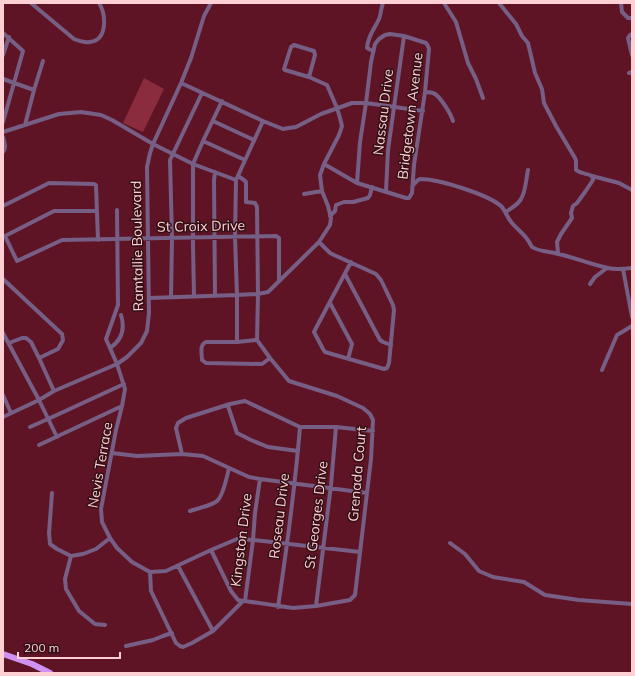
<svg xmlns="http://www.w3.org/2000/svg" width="635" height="676" font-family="Mulish,sans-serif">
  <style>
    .green { fill: #8a2b3e }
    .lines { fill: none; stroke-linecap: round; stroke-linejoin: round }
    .minor { stroke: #765e85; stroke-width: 4 }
    .highway { stroke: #cf92f3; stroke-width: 6 }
    .labels { text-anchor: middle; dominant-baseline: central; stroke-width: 3; stroke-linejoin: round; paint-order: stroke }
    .street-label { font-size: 14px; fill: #fecfd3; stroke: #311015 }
  </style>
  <rect width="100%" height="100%" fill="#5f1425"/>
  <path class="green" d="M144,78L164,89L143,132L123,123Z"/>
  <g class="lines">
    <path class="minor" d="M31,3L74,39C79,41 84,43 90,42C108,40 106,14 99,3
      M444,3L456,22L468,63L476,79L483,98
      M499,3L516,24L522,36L528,43L535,73L542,89L544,103L556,126L575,158L576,161V170C581,174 586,173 592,176L593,180L585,192L577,203L573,206L571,213L572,218L561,234L557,242L558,253
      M621,3L622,12L628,18H632
      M3,33L23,51L3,122
      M632,34L630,35L628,38L632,55
      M373,51L367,48C368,35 374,30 379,19C381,14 381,8 383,3
      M3,55L9,37
      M629,73L632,72
      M3,79L34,90
      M181,83L263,121L283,129L289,128L296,127L321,114L352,103H366L423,111
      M425,92C429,92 432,92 435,94C441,98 451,114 453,121
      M213,121L254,140
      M263,121L236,180L235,237L237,295V342H206C199,345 202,354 202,360L206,363L262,364L270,358
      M25,125L34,90L43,61
      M3,132L59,114L81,112L101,115L112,120L153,144L193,164L236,180
      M3,137C4,142 7,148 3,152
      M203,141L245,160
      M324,164L357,183L406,198H409L412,193L414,165L425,92L429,49L428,46L426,43L404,36L390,34L385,35L379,39L375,44L371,62L366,103L360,142L357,183
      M215,172L214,180L215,295
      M238,176L244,180L246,182V202L255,203L257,207L258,294L257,340L270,358L289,381L337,396L363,408L370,414L373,420L371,459L355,595L350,600L316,606L293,608L245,601
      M592,176L619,183L632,190
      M413,185L418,180L420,179C438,179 487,194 501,206C506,211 507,218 512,223C517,229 523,233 527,239C529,241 530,244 532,247C536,250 544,251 549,252C569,255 588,264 608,268C616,270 624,269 632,268
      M386,191L388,150L404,36
      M304,194L322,191
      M3,206L49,183L94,184L96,185L98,240
      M117,210L118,305L106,339L117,364L125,389L122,406L116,430L101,509L102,522L110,538L117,548L132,562L150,572L166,571L211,550L237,539L253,540L360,552
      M506,212C511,208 518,205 521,199C526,191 526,179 528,170
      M330,216L335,211L336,205L344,202H353L368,198L370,195L372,187
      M5,236L17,261L62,240L276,236L279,238V281
      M5,236L54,211H96
      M319,242L330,253L334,255L376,274L381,280L393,305L394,310L389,363L387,368L384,369L325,352L323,349L314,332L316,328L351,262
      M623,269L632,317
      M345,274L380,340L383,342L391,345
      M3,279L62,334L63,340L58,349L39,358L54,391
      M590,284L595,277L607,268
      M194,296L193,246V164L203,141L222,101
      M171,297L172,238L170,160L202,93
      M149,298L237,295L258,294L268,292L319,242L330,225L331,218L328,206L322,191L320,175L324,164L339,135L342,126L340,118L337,108L327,85L309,77L285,70L284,69L291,47L294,45L314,51L315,55L309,77
      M330,303L352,344L348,359
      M3,333L39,400L57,437
      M237,342L257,340
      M9,343L22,338H26L31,342L39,358
      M110,348C122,340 125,328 121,315
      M602,370L617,335L632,326
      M3,395L11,413
      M228,406L237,433L251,440L268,447L298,451
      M3,417L39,400L54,391L117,364L127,357L141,343L147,331L149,313L147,167L150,153L153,144L181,83L191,58L204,16L211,3
      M30,427L48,419L124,384
      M39,445L122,406
      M112,453L137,456L182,454L203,456L249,477L260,479L367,493
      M182,454L176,428L178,423L186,418L230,404L245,401L300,427H336L373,431
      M52,493L49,533L50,544L57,549L71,556L83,554L96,549L110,538
      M190,511C196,509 213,505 217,501C223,496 227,477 229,468
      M450,543L465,554L479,571L493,577L524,582L545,595L579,600L632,604
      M71,556L65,579L66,589L79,611L95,624L105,625
      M178,566L213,631
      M150,572L151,591L176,643L180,646L183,647L192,643L213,631L243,601L238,600L231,591L211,550
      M243,601H245L253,540L255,513L260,479
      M316,606L331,485L336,427
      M278,607C287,547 295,487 300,427
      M126,646L153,640L163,636L172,633"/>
    <path class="highway" d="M3,654L32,664L50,673"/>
  </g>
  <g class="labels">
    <g class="street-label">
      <text transform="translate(383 112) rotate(-83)">Nassau Drive</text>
      <text transform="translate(410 116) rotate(-83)">Bridgetown Avenue</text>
      <text transform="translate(201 226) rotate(-1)">St Croix Drive</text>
      <text transform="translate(137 246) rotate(-91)">Ramtallie Boulevard</text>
      <text transform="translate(100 465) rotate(-80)">Nevis Terrace</text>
      <text transform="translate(357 474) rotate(-85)">Grenada Court</text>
      <text transform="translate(316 515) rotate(-83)">St Georges Drive</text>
      <text transform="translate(279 516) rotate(-83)">Roseau Drive</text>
      <text transform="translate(241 540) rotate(-83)">Kingston Drive</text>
    </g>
  </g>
  <rect width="635" height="676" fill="none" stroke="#fecfd3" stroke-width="8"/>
  <path d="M18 652v6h102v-6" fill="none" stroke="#fecfd3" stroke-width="2"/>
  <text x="24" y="652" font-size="12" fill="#fecfd3" stroke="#311015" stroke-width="3" paint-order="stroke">200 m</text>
</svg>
